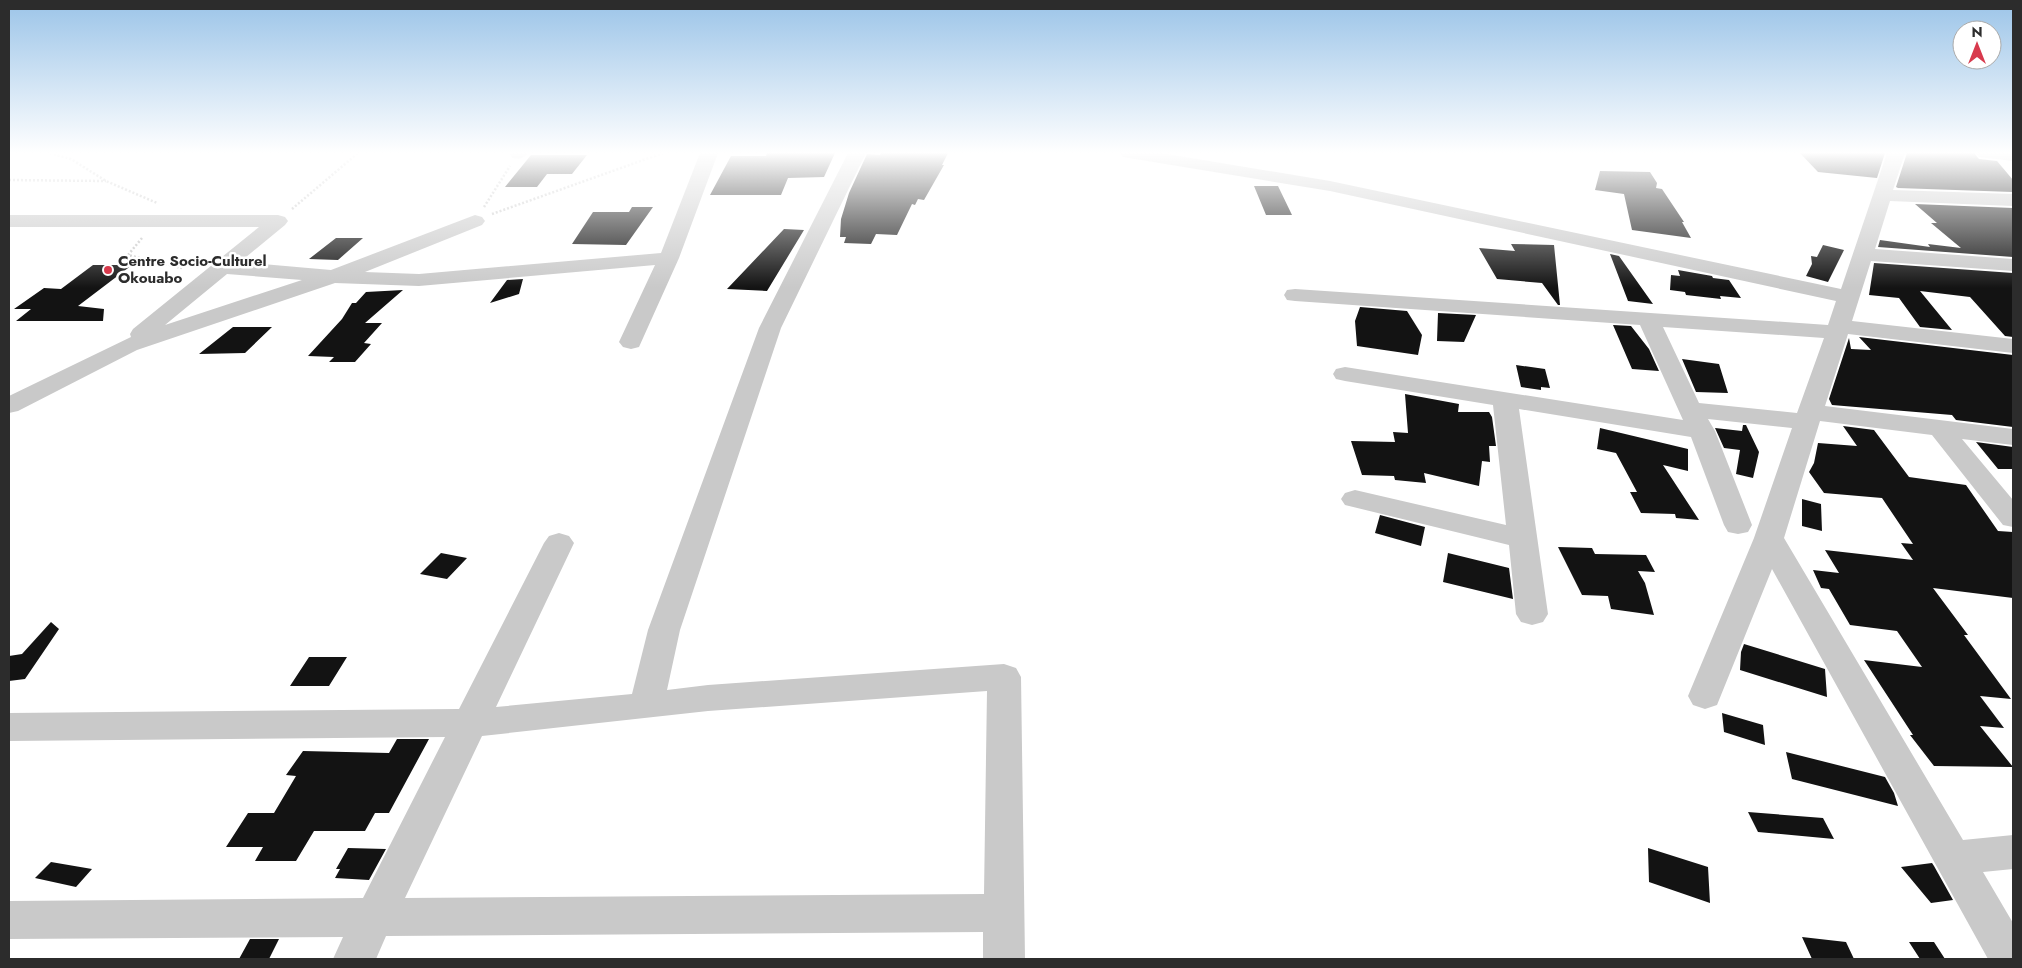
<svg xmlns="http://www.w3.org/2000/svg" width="2022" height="968" font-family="Jost,sans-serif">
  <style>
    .building { fill: #131313 }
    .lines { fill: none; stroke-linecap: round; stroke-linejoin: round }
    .path { stroke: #c9c9c9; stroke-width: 2.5; stroke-dasharray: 2 2; stroke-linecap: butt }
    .minor { fill: #c9c9c9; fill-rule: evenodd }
    .poi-dot { fill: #d83a4d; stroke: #fff; stroke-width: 2 }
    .labels { text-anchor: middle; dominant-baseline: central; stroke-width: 5; stroke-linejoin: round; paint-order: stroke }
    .far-poi-label { font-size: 15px; font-weight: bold; fill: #2c2c2c; stroke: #fff; text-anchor: start }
  </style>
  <rect width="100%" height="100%" fill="#fff"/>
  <path class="building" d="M767,153H835L824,177L788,178L781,195H710L731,156H766Z
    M881,153H948L942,165H944L924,200L918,199L915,205L912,204L897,235L876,234L871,244L844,243L846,237H840L841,219L849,193L867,154L880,155Z
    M1800,153H1885L1877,178L1818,172Z
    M1907,153H1974L1979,159L1997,161L2013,180V192L1898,188L1896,187Z
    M531,155H587L572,174H547L537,187H505Z
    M1600,171L1650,172L1657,183L1656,188L1662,189L1684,222H1682L1691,238L1632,230L1624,194L1595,190Z
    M1254,186H1278L1292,215H1266Z
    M1915,204L2013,208V257L1878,247L1880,240L1930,247L1928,244L1961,248L1931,223H1937Z
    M632,207H653L626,245L572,244L593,212H629Z
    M784,229L804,230L767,291L727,289Z
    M336,238H363L338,260L309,259Z
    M1511,244L1554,245L1560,305H1558L1542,283L1497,279L1479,248L1515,251Z
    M1823,245L1844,250L1828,282L1806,276L1812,264L1811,256L1817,257Z
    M1610,254L1619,256L1653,304L1628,301Z
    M1874,263L2013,273V337L2005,336L1970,297L1920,291L1952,330L1920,327L1899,298L1869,295Z
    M93,265H132L78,306L104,309L103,321H16L31,309H14L44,288L61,289Z
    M1678,270L1712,276L1713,278L1729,280L1741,298L1720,296L1721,299L1686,295L1685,292L1670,290L1671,275L1680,276Z
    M523,279L519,294L490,303L507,280Z
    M403,290L365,323H382L364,343L371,344L355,362H329L334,357L308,356L342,319L352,303H356L366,292Z
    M1360,307L1407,311L1422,335L1418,355L1357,346L1355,321Z
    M1438,313L1476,315L1464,342L1437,341Z
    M1613,325L1631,326L1649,349L1659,371L1632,369Z
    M233,327H272L245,353L199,354Z
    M1859,337L2013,355V427L1956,420L1952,415L1832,405L1829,399L1849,338L1851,349L1871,350Z
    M1682,359L1719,364L1728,393L1696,392Z
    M1516,365L1545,369L1550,388L1541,387V390L1521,387Z
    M1405,394L1459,404L1458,412H1489L1492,417L1496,446H1489L1490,462L1482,461L1479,486L1424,473L1426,483L1395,480L1394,476L1362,475L1351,441L1395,442L1393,432L1408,433Z
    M1743,425H1746L1759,452L1753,478L1736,474L1740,450L1724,448L1715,428L1742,431Z
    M1843,426L1874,430L1909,477L1966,485L1998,531L2013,532V598L1933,588L1968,635H1964L2011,699L1980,696L2004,728L1980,726L2013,767L1934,766L1910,735H1913L1864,660L1922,667L1897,631L1850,625L1829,589L1821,588L1813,570L1839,573L1825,550L1913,560L1901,543L1913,544L1882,498L1824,493L1809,472L1814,463L1818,443L1857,446Z
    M1600,428L1688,449V471L1663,465L1699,520L1676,518L1675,514L1641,513L1630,492H1637L1616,453L1597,449Z
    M1976,442L2013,447V469H1998Z
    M1802,499L1821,504L1822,531L1802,526Z
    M1380,515L1425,527L1421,546L1375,533Z
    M1558,547L1592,548L1595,554L1646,555L1655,572L1638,571L1645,583L1654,615L1611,609L1608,596L1582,595Z
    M441,553L467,558L447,579L420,574Z
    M1448,553L1509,568L1513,599L1443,582Z
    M51,622L59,629L25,679L9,681V656L22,654Z
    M1744,644L1825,669L1827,697L1740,670L1741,652Z
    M309,657H347L329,686H290Z
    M1722,713L1763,725L1765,745L1724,732Z
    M397,739H429L389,813H375L365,831H314L296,861H255L263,847H226L248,813H274L296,776L286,775L303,751L389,753Z
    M1786,752L1885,777L1894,793L1898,806L1792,779Z
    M1748,812L1823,818L1834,839L1758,832Z
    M348,848L386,849L369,880L335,878L340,869H336Z
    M1648,848L1708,867L1710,903L1649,882Z
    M51,862L92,869L76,887L35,878Z
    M1932,863L1934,866L1953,900L1931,903L1901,867Z
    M1802,937L1846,942L1854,959H1812Z
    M250,939H279L269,959H239Z
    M1909,942H1934L1945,959H1920Z"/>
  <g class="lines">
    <path class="path" d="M50,153L71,159L106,181L157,203
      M9,180L106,181
      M484,207L510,166
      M292,209L358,153
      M492,214L663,153
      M142,238L128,255L182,268"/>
    <path class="minor" d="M510,153H528C523,159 519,159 512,158Z
      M700,153H718L679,258L639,347L631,349L623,347L619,342L655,265L419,286L335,283L137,350L18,411L9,413V396L131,337L130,334L133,329L259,227H9V215H278L285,217L288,221L285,225L240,262L331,270L475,215L482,217L485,221L482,225L365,272L419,274L661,253ZM227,274L302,280L165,325Z
      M848,153H866L781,328L680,630L667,690L708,685L1004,664L1016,668L1021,677L1025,959H983V932L386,936L376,959H333L343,937L9,939V901L363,898L445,737L9,741V713L459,709L544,543L549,536L559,533L569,536L574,543L496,707L632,694L648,630L759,328ZM987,691L984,894L405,898L482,736L708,711Z
      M1120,153H1161L1330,181L1841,289L1887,153H1905L1893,190L2013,194V206L1890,201L1875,249L2013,259V271L1871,261L1852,321L2013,339V353L1848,334L1825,406L2013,429V445L1962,439L2013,500V527L2003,525L1932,435L1820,421L1784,538L1963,840L2013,835V869L1983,872L2013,923V959H1988L1772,569L1717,705L1705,709L1693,705L1688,696L1754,538L1792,428L1708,419L1715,431L1752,525L1748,532L1738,534L1728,532L1724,525L1691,437L1519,409L1548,614L1543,622L1532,625L1521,622L1516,614L1509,545L1345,505L1341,499L1345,493L1355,490L1506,525L1493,405L1345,381L1336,379L1333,374L1336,369L1345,367L1683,420L1640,325L1295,301L1287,300L1284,295L1287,290L1295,289L1828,325L1836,301L1330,191L1129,158L1123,157ZM1663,327L1824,338L1797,413L1699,403Z
      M1976,153H2013V161L1979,157Z"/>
  </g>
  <linearGradient id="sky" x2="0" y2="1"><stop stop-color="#9bc4e8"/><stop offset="0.53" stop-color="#fff"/><stop offset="1" stop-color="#fff" stop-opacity="0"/></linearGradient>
  <rect width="2022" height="288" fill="url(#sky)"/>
  <circle class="poi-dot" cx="108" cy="270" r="5"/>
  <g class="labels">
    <g class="far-poi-label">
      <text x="118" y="261">Centre Socio-Culturel<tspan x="118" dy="17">Okouabo</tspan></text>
    </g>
  </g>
  <rect width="2022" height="968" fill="none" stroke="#2c2c2c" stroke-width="20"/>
  <g transform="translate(1977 45)"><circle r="24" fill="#ffffff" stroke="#ababab"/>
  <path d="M0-4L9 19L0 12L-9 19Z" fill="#d83a4d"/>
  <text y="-8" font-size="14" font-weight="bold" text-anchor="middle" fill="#2c2c2c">N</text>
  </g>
</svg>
